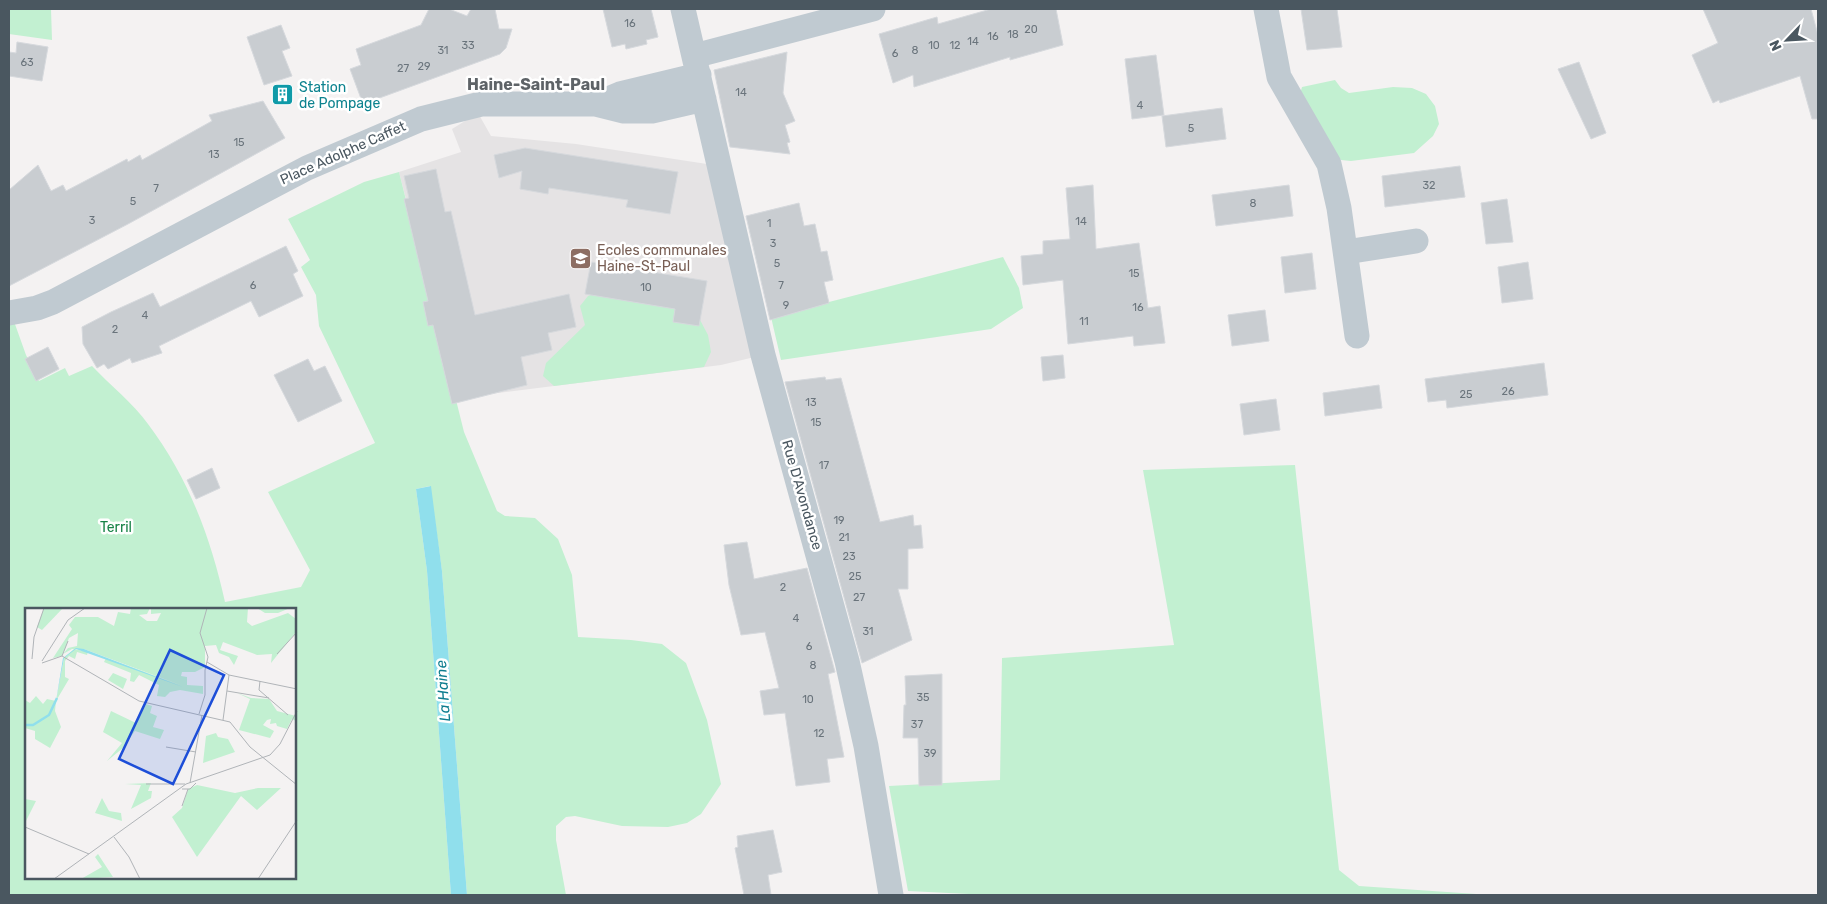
<svg xmlns="http://www.w3.org/2000/svg" width="1827" height="904" font-family="Rubik,sans-serif">
  <style>
    .education { fill: #e5e3e4 }
    .green { fill: #c2f0d1; fill-rule: evenodd }
    .water { fill: #90dfec }
    .building { fill: #c9cdd1; stroke: #d6d9dd }
    .lines { fill: none; stroke-linecap: round; stroke-linejoin: round }
    .street { stroke: #c0cad1; stroke-width: 25 }
    .labels { text-anchor: middle; dominant-baseline: central; stroke-width: 5; stroke-linejoin: round; paint-order: stroke }
    .number-label { font-size: 11px; fill: #6a747c }
    .culture-label { font-size: 14px; fill: #0d838f; stroke: #fff; text-anchor: start }
    .street-label { font-size: 14px; fill: #4a5760; stroke: #fff }
    .education-label { font-size: 14px; fill: #785e54; stroke: #fff; text-anchor: start }
    .park-label { font-size: 14px; fill: #188347; stroke: #fff }
    .water-label { font-size: 15px; font-style: italic; fill: #0e7d8f; stroke: #fff }
    .quarter-label { font-size: 16px; font-weight: bold; fill: #5e6367; stroke: #fff }
    .inset-river { fill: none; stroke: #90dfec; stroke-width: 2.5 }
    .inset-road { fill: none; stroke: #b0b4b8; stroke-width: 1 }
    .view { fill: #1d4ed8; fill-opacity: 0.15; stroke: #1d4ed8; stroke-width: 2.5 }
    .inset-edge { fill: none; stroke: #4a5760; stroke-width: 2.5 }
  </style>
  <rect width="100%" height="100%" fill="#f4f2f2"/>
  <path class="education" d="M478,113L491,136L576,144L720,166L763,355L721,365L457,398L399,172L461,152L452,129Z"/>
  <path class="green" d="M9,9H51L52,40L9,34Z
    M1335,80L1341,88L1349,93L1393,87L1412,88L1426,94L1435,106L1439,124L1433,136L1414,153L1351,161L1341,160L1326,144L1300,94L1302,87Z
    M399,172L464,432L497,511L505,516L535,518L558,539L572,575L578,637L631,640L662,644L686,663L707,720L721,784L701,814L687,823L668,827L622,826L575,816L566,817L556,826V840L566,895H467L442,571L430,486L416,489L427,571L451,895H9V313H11L26,355L39,381L65,368L69,376L92,366C110,385 133,403 148,424C188,477 211,538 225,602L301,587L310,570L268,492L375,443L319,326L316,295L301,267L310,260L288,219L364,182ZM26,609H295V878H26Z
    M1003,257L1019,288L1023,308L991,329L781,360L771,317Z
    M599,292L688,308L699,318L708,335L711,352L704,367L554,386L543,376L546,363L585,325L580,306L588,296Z
    M1295,465L1339,870L1359,886L1491,895H989L908,891L889,786L1000,780L1002,658L1174,645L1143,470Z"/>
  <path class="water" d="M431,486L442,571L467,895H451L427,571L416,489Z"/>
  <path class="building" d="M429,9H449L467,16L471,9H495L499,29H512L506,48L500,54L363,104L350,69L361,65L356,49L421,25Z
    M603,9H651L658,37L646,40L647,44L626,49L625,44L612,47Z
    M991,9H1056L1063,45L1010,60V57L914,87L913,75L893,83L879,34L937,17L938,24Z
    M1301,9H1337L1342,47L1307,50Z
    M1703,9H1811L1818,35V119H1812L1800,76L1720,103L1719,100L1713,103L1692,55L1718,43Z
    M281,25L290,48L282,51L292,76L264,85L247,37Z
    M17,42L48,47L42,81L9,76V52L16,53Z
    M787,52L783,93L795,121L785,125L790,142L787,143L790,154L730,147L714,70Z
    M1156,55L1164,115L1132,119L1125,59Z
    M1579,62L1606,133L1591,139L1558,69Z
    M263,101L285,138L128,224L9,286V190L38,165L51,191L63,185L66,191L127,159L128,162L140,155L142,160L212,121L209,115Z
    M1222,108L1226,139L1166,147L1162,116Z
    M525,148L678,172L670,214L626,207L628,200L549,188L548,194L520,189L522,171L499,178L494,155Z
    M1460,166L1465,197L1385,207L1382,176Z
    M436,169L445,212L451,211L475,315L569,294L576,327L548,333L552,350L521,357L527,385L452,404L433,325L428,326L423,302L428,301L404,199L409,198L404,176Z
    M1093,185L1096,249L1139,243L1148,308L1160,306L1165,343L1134,346L1133,336L1068,344L1063,280L1023,285L1021,256L1043,254V241L1070,239L1066,188Z
    M1289,185L1293,216L1216,226L1212,195Z
    M1507,199L1513,242L1486,244L1481,203Z
    M799,203L804,226L815,224L821,252L827,251L833,280L824,282L829,303L770,320L746,216Z
    M286,246L298,271L293,274L303,296L259,317L251,301L159,346L162,353L132,363L130,358L108,369L104,364L97,368L83,344L82,327L111,312L153,293L160,307Z
    M1312,253L1316,289L1285,293L1281,257Z
    M591,262L707,281L699,326L673,322L675,309L585,294Z
    M1528,262L1533,299L1502,303L1498,267Z
    M1265,310L1269,341L1232,346L1228,315Z
    M48,347L59,369L36,381L25,359Z
    M1063,355L1065,378L1043,381L1041,357Z
    M308,359L314,371L325,366L342,401L298,422L274,375Z
    M1544,363L1548,395L1447,408L1446,400L1428,402L1425,379Z
    M825,377L826,380L841,378L880,522L913,515L914,526L921,525L923,548L908,549V589H898L912,640L862,663L785,382Z
    M1379,385L1382,408L1325,416L1323,393Z
    M1276,399L1280,430L1244,435L1240,404Z
    M212,468L220,488L196,499L187,480Z
    M747,542L754,579L807,568L835,672L828,674L844,757L827,759L830,782L796,786L785,713L764,715L760,691L779,688L765,632L741,635L729,585L724,545Z
    M942,674V785L919,786L918,738H903L904,705H906L905,676Z
    M773,830L782,872L768,875L771,895H744L735,848L738,847L737,836Z"/>
  <g class="lines">
    <path class="street" d="M683,9L763,355L847,661L866,746L891,895
      M1266,9L1279,77L1329,164L1339,208L1357,336
      M694,56L873,9
      M596,104L620,94L699,75
      M1346,252L1416,241
      M9,313L37,308L53,302L307,168L421,119L481,104H596L624,111H652L704,99"/>
  </g>
  <defs>
    <symbol id="building-square" viewBox="-11 -11 22 22"><rect x="-9" y="-9" width="18" height="18" rx="4" fill="#0f9aa8" stroke="#fff"/><path d="M-4-6H4V6H1V3H-1V6H-4ZM-2.5-4.3h1.7v1.8h-1.7ZM.8-4.3h1.7v1.8H.8ZM-2.5-1h1.7V.8h-1.7ZM.8-1h1.7V.8H.8Z" fill="#fff"/></symbol>
    <symbol id="school-square" viewBox="-11 -11 22 22"><rect x="-9" y="-9" width="18" height="18" rx="4" fill="#8d6e63" stroke="#fff"/><path d="M0-5L7-2L0 1L-7-2ZM-4 1L0 2.5L4 1V4Q0 6-4 4Z" fill="#fff"/></symbol>
  </defs>
  <g fill-rule="evenodd">
    <use href="#building-square" x="270" y="82" width="25" height="25"/>
    <use href="#school-square" x="568" y="246" width="25" height="25"/>
  </g>
  <g class="labels">
    <g class="number-label">
      <text x="630" y="23">16</text>
      <text x="1031" y="29">20</text>
      <text x="1013" y="34">18</text>
      <text x="993" y="36">16</text>
      <text x="973" y="41">14</text>
      <text x="468" y="45">33</text>
      <text x="934" y="45">10</text>
      <text x="955" y="45">12</text>
      <text x="443" y="50">31</text>
      <text x="915" y="50">8</text>
      <text x="895" y="53">6</text>
      <text x="27" y="62">63</text>
      <text x="424" y="66">29</text>
      <text x="403" y="68">27</text>
      <text x="741" y="92">14</text>
      <text x="1140" y="105">4</text>
      <text x="1191" y="128">5</text>
      <text x="239" y="142">15</text>
      <text x="214" y="154">13</text>
      <text x="1429" y="185">32</text>
      <text x="156" y="188">7</text>
      <text x="133" y="201">5</text>
      <text x="1253" y="203">8</text>
      <text x="92" y="220">3</text>
      <text x="1081" y="221">14</text>
      <text x="769" y="223">1</text>
      <text x="773" y="243">3</text>
      <text x="777" y="263">5</text>
      <text x="1134" y="273">15</text>
      <text x="253" y="285">6</text>
      <text x="781" y="285">7</text>
      <text x="646" y="287">10</text>
      <text x="786" y="305">9</text>
      <text x="1138" y="307">16</text>
      <text x="145" y="315">4</text>
      <text x="1084" y="321">11</text>
      <text x="115" y="329">2</text>
      <text x="1508" y="391">26</text>
      <text x="1466" y="394">25</text>
      <text x="811" y="402">13</text>
      <text x="816" y="422">15</text>
      <text x="824" y="465">17</text>
      <text x="839" y="520">19</text>
      <text x="844" y="537">21</text>
      <text x="849" y="556">23</text>
      <text x="855" y="576">25</text>
      <text x="783" y="587">2</text>
      <text x="859" y="597">27</text>
      <text x="796" y="618">4</text>
      <text x="868" y="631">31</text>
      <text x="809" y="646">6</text>
      <text x="813" y="665">8</text>
      <text x="923" y="697">35</text>
      <text x="808" y="699">10</text>
      <text x="917" y="724">37</text>
      <text x="819" y="733">12</text>
      <text x="930" y="753">39</text>
    </g>
    <g class="culture-label">
      <text x="299" y="87">Station<tspan x="299" dy="16">de Pompage</tspan></text>
    </g>
    <g class="street-label">
      <text transform="translate(343 153) rotate(-24)">Place Adolphe Caffet</text>
      <text transform="translate(802 495) rotate(74)">Rue D'Avondance</text>
    </g>
    <g class="education-label">
      <text x="597" y="250">Ecoles communales<tspan x="597" dy="16">Haine-St-Paul</tspan></text>
    </g>
    <g class="park-label">
      <text x="116" y="527">Terril</text>
    </g>
    <g class="water-label">
      <text transform="translate(443 691) rotate(-94)">La Haine</text>
    </g>
    <g class="quarter-label">
      <text x="536" y="84">Haine-Saint-Paul</text>
    </g>
  </g>
  <g transform="translate(25 608)">
    <rect width="271" height="271" fill="#f4f2f2"/>
    <path d="M19,0H38L17,22L12,19ZM106,0H125L122,6L114,7L122,13H132L136,5L126,6V0H223L222,14L227,18L263,5L271,11V24L246,55L247,46L232,47L198,34L195,42L213,48L209,57L204,49L194,45L191,37L180,38V59L170,64H157L156,68L162,69V77L178,78V86L155,82L145,84L140,89L132,88L134,77L114,67L109,74L105,73L106,65L79,54L81,50L158,78L59,41H47L38,46L43,40L52,38L53,25L44,30L37,48L28,50L47,21L44,17L50,9H73L89,18L93,4L105,6ZM232,0H265L253,5H240ZM49,41L63,44L62,47L52,44L50,51L44,48L40,53V69L44,71L31,93L30,103L36,119L25,140L10,131V123L0,120V92L5,95L11,88L18,96L22,91L31,93L39,50ZM88,65L102,71L98,81L83,72ZM212,85L226,90L244,91L252,103L271,108V113L267,111L262,121L252,118L251,115L245,116L246,111L242,112L238,117L249,123L245,130L214,122L225,91ZM121,96L127,98L125,105L132,108L128,119L139,122L135,131L110,123L98,140L82,153L97,135L78,124L86,103L111,115ZM191,125L193,129L203,131L210,144L178,155L181,128ZM126,175L123,183H127L126,190L106,201L116,177L100,176ZM172,177L210,185L233,180H256L232,202L216,188L172,249L147,209L157,200L163,181ZM77,190L84,203L96,205L97,213L70,205ZM0,191L11,193L0,215ZM73,246L88,269L56,271L77,259L70,249Z" fill="#c2f0d1"/>
    <path d="M51,40L59,41L158,79L51,41L39,50L31,93L38,50Z" fill="#90dfec"/>
    <path class="inset-river" d="M0,117H8L24,107L32,90"/>
    <path class="inset-road" d="M252,46L272,24M37,48L43,33M7,51L9,29L19,0M17,53L43,12L60,0M182,54L204,67L272,81M17,55L37,48L114,93L205,114L225,139L272,177M235,73L234,82L263,107M202,83L244,90M174,106L180,87V62L183,49L175,25L182,0M198,112L204,67M141,139L171,144M165,175L177,107M121,176H160M157,181H165L171,175M157,198L163,181M0,219L64,246M89,229L104,249L115,271M29,271L161,176L245,147L255,136L272,103M233,271L272,212"/>
    <path class="view" d="M145,42L199,67L148,176L94,151Z"/>
    <rect width="271" height="271" class="inset-edge"/>
  </g>
  <rect width="1827" height="904" fill="none" stroke="#4a5760" stroke-width="20"/>
  <g transform="translate(1787 40) rotate(245)" stroke="#ffffff" stroke-width="4" paint-order="stroke">
  <path d="M0-4L9 19L0 12L-9 19Z" fill="#4a5760"/>
  <text y="-8" font-size="14" font-weight="bold" text-anchor="middle" fill="#4a5760">N</text>
  </g>
</svg>
